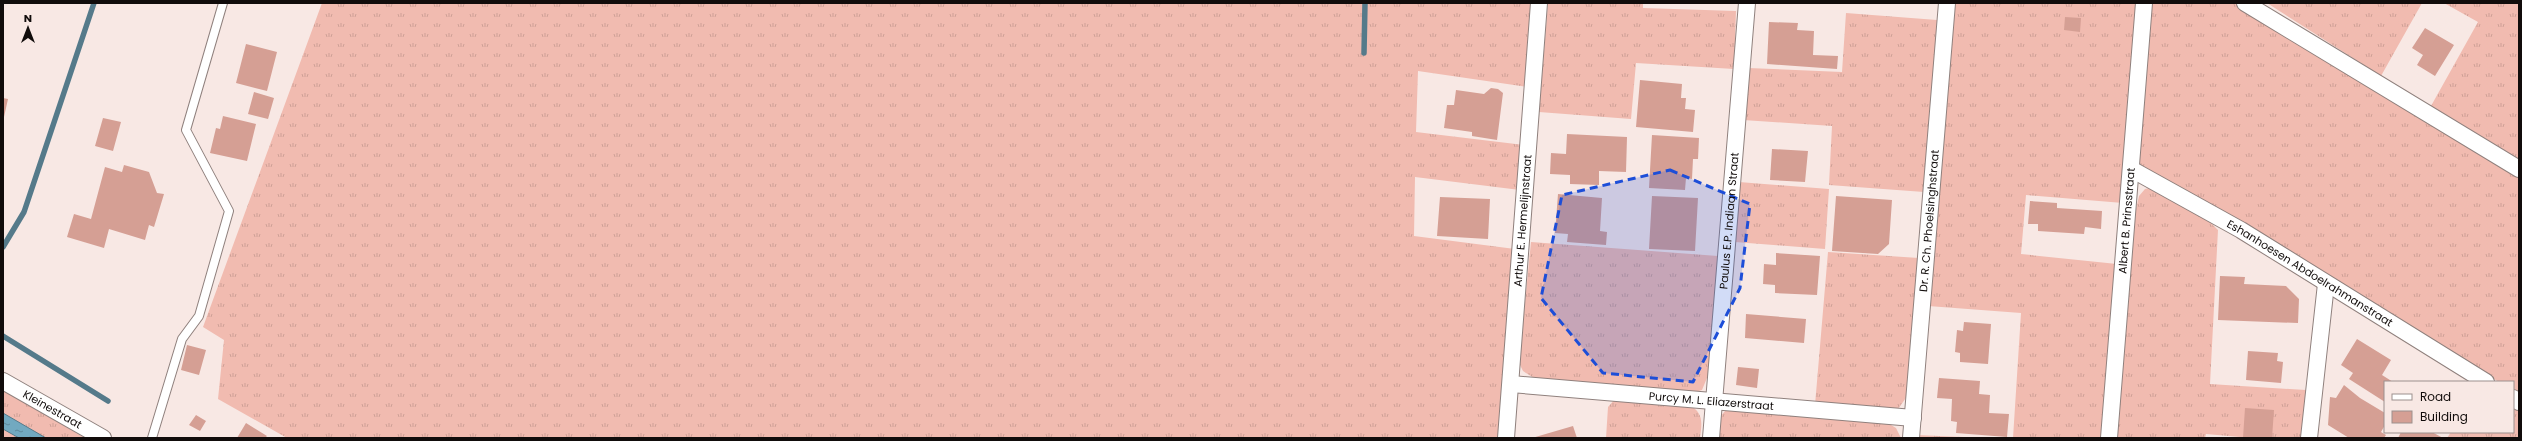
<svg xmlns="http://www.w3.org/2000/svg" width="2522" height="441" font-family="Poppins,sans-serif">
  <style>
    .grass { fill: url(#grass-tufts) }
    .water { fill: url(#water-ripples); stroke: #557a8a }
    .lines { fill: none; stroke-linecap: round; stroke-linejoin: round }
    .stream { stroke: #557a8a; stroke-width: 5.5 }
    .building { fill: #d59f94 }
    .lane-casing { stroke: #8f807d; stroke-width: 10 }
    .street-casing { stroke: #8f807d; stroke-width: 18 }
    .lane { stroke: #fff; stroke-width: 8 }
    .street { stroke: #fff; stroke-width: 16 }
    .marked { fill: #1d4ed8; fill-opacity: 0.2; stroke: #1d4ed8; stroke-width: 3; stroke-dasharray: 8 5; stroke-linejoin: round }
    .labels { text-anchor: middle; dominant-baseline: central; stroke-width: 4; stroke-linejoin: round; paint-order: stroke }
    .street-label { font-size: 11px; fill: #110c0b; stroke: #f8e8e4 }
  </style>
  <defs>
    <pattern id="grass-tufts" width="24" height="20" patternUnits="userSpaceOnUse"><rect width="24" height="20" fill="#f1bbb0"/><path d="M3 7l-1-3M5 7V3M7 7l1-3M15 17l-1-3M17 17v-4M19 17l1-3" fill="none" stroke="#cea096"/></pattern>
    <pattern id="water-ripples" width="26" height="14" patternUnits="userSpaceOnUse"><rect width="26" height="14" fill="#72a9c0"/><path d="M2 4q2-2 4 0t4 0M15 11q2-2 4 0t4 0" fill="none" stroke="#5c889a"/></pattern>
  </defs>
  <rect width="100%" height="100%" fill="#f8e8e4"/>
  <path class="grass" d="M322,3H1534L1528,87L1418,71L1416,132L1524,145L1520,190L1415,177L1414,236L1515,249L1500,438H287L218,399L224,340L203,327Z
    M1548,3H1643V8L1736,11L1734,69L1636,63L1631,119L1539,112Z
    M1952,3H2137L2123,203L2026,195L2021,254L2117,264L2102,438H2013L2021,313L1928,306Z
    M2150,3H2234L2519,176V394L2513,391V382H2499L2143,168L2139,162Z
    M2267,3H2422L2381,76Z
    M2444,3H2519V159L2431,106L2478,22Z
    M1846,13L1937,20L1924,192L1829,185L1832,126L1743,120L1748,68L1842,72Z
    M1739,182L1829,189L1825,249L1735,242Z
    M2153,187L2206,218L2218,230L2210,384L2306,390L2302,438H2251L2206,434L2205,438H2117L2136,209L2139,196L2145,189Z
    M1531,242L1718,256L1709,373L1702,390L1692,393L1534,378L1523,371L1519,363Z
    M1828,252L1919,258L1908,395L1898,409L1815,405Z
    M3,390L85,438H3Z
    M1615,399L1688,404C1704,413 1702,422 1700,438H1606L1608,407Z
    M2513,406L2519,409V438H2447L2451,432H2513Z
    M1726,410L1886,422L1896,428L1901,438H1717L1719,418Z
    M1916,435L1987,438H1916Z"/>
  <path class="water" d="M3,413L46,438H19L3,429Z"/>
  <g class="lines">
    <path class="stream" d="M1364,53L1365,3
      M3,247L24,212L94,3
      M3,336L108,401"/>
  </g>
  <path class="building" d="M2065,17L2081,18L2080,32L2064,30Z
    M1769,22L1798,23L1797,30L1814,31L1813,55L1838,56L1837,69L1767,64Z
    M2425,28L2454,45L2435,76L2417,65L2423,55L2412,48Z
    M246,44L277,52L267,91L236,83Z
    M1640,80L1682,84L1681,98H1686L1685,109L1695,110L1693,132L1636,127Z
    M1491,88L1498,89L1503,93L1497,140L1472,136V132L1444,128L1447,105H1454L1456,90L1484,94Z
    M254,92L274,98L268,119L248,114Z
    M3,98L8,99L4,117H3Z
    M223,116L256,124L247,161L210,153L216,128L220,129Z
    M103,118L121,122L113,151L95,146Z
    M1567,134L1627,137L1626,172L1599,171V185L1570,184V175L1550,174L1551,153L1566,154Z
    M1652,135L1699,138L1698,159H1693L1692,179L1686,178L1685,190L1649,188Z
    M1772,149L1808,151L1805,182L1770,180Z
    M124,165L149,172L157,193L164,194L154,227L149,225L145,240L109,229L104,248L67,237L74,214L91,219L105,167L122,172Z
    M1558,194L1602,198L1600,231L1607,232L1606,245L1567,242L1568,234L1555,233Z
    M1652,196L1698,198L1695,251L1649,249Z
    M1836,196L1892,200L1889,244L1878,254L1832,251Z
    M1440,197L1490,199L1488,239L1437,236Z
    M2030,201L2057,203V208L2102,211L2101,229L2085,227L2084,234L2038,231V224H2028Z
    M1776,253L1820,256L1817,295L1775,293V285L1763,284L1764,264L1776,265Z
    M2220,276L2245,277L2244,284L2286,286L2299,299L2298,323L2218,320Z
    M1746,314L1806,319L1804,343L1745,338Z
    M1964,322L1991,324L1988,364L1960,362V353L1955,352L1957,330L1963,331Z
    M2357,339L2391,360L2382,375L2393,382H2385V402L2349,379L2353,373L2341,365Z
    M187,345L206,350L199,375L181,370Z
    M2248,351L2278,353L2277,361L2283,362L2281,383L2246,380Z
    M1738,367L1759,369L1757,388L1736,385Z
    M1939,378L1980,381L1979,394L1990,395L1989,413L2009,414L2007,437L1956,433L1957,422L1951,421L1952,399L1937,398Z
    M2344,385L2360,398L2385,413V425L2381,432L2386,435L2384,438H2349L2328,425L2330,397L2336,398Z
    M2245,408L2274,410L2272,438H2243Z
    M196,415L206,421L200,431L189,425Z
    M246,423L267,436L265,438H237Z
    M1573,426L1577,438H1532Z
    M2401,432H2432L2443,438H2398Z"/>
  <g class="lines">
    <defs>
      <path id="lane" d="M152,438L182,339L199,316L229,211L186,130L223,3"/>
      <g id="street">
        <path d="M2245,3L2519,169"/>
        <path id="s1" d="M2131,169L2241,230L2486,382"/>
        <path id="s2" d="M3,381L103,438"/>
        <path id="s3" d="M1511,384L1913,418"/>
        <path d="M2513,398L2519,402"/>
        <path id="s4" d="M1506,438L1539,3"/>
        <path id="s5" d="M1711,438L1747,3"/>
        <path id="s6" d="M1911,438L1947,3"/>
        <path id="s7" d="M2109,438L2144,3"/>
        <path d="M2309,438L2326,284"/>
      </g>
    </defs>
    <use href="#lane" class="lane-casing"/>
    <use href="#street" class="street-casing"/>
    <use href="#lane" class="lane"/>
    <use href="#street" class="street"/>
  </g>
  <path class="marked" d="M1670,170L1750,204L1740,288L1693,382L1603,373L1541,298L1562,195Z"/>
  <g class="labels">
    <g class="street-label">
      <text stroke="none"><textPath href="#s6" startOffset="218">Dr. R. Ch. Phoelsinghstraat</textPath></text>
      <text stroke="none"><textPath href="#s4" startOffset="218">Arthur E. Hermelijnstraat</textPath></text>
      <text stroke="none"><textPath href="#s5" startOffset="218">Paulus E.P. Indiaan Straat</textPath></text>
      <text stroke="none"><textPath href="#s7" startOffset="218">Albert B. Prinsstraat</textPath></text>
      <text stroke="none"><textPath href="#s1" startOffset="207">Eshanhoesen Abdoelrahmanstraat</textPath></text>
      <text stroke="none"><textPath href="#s3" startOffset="201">Purcy M. L. Eliazerstraat</textPath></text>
      <text stroke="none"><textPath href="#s2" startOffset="57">Kleinestraat</textPath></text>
    </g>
  </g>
  <rect width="2522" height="441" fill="none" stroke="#110c0b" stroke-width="8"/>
  <rect x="2384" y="381" width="130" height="52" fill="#f8e8e4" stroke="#9c908d"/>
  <rect x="2392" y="394" width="20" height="6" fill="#ffffff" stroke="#9c908d"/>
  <text x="2420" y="401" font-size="12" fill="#110c0b">Road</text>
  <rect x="2392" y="411" width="20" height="12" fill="#d59f94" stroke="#9c908d"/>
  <text x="2420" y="421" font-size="12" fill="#110c0b">Building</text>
  <g transform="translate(28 28)" stroke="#f8e8e4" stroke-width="3" paint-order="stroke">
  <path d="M0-3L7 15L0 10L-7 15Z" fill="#110c0b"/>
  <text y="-6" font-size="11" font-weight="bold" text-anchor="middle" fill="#110c0b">N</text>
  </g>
</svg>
